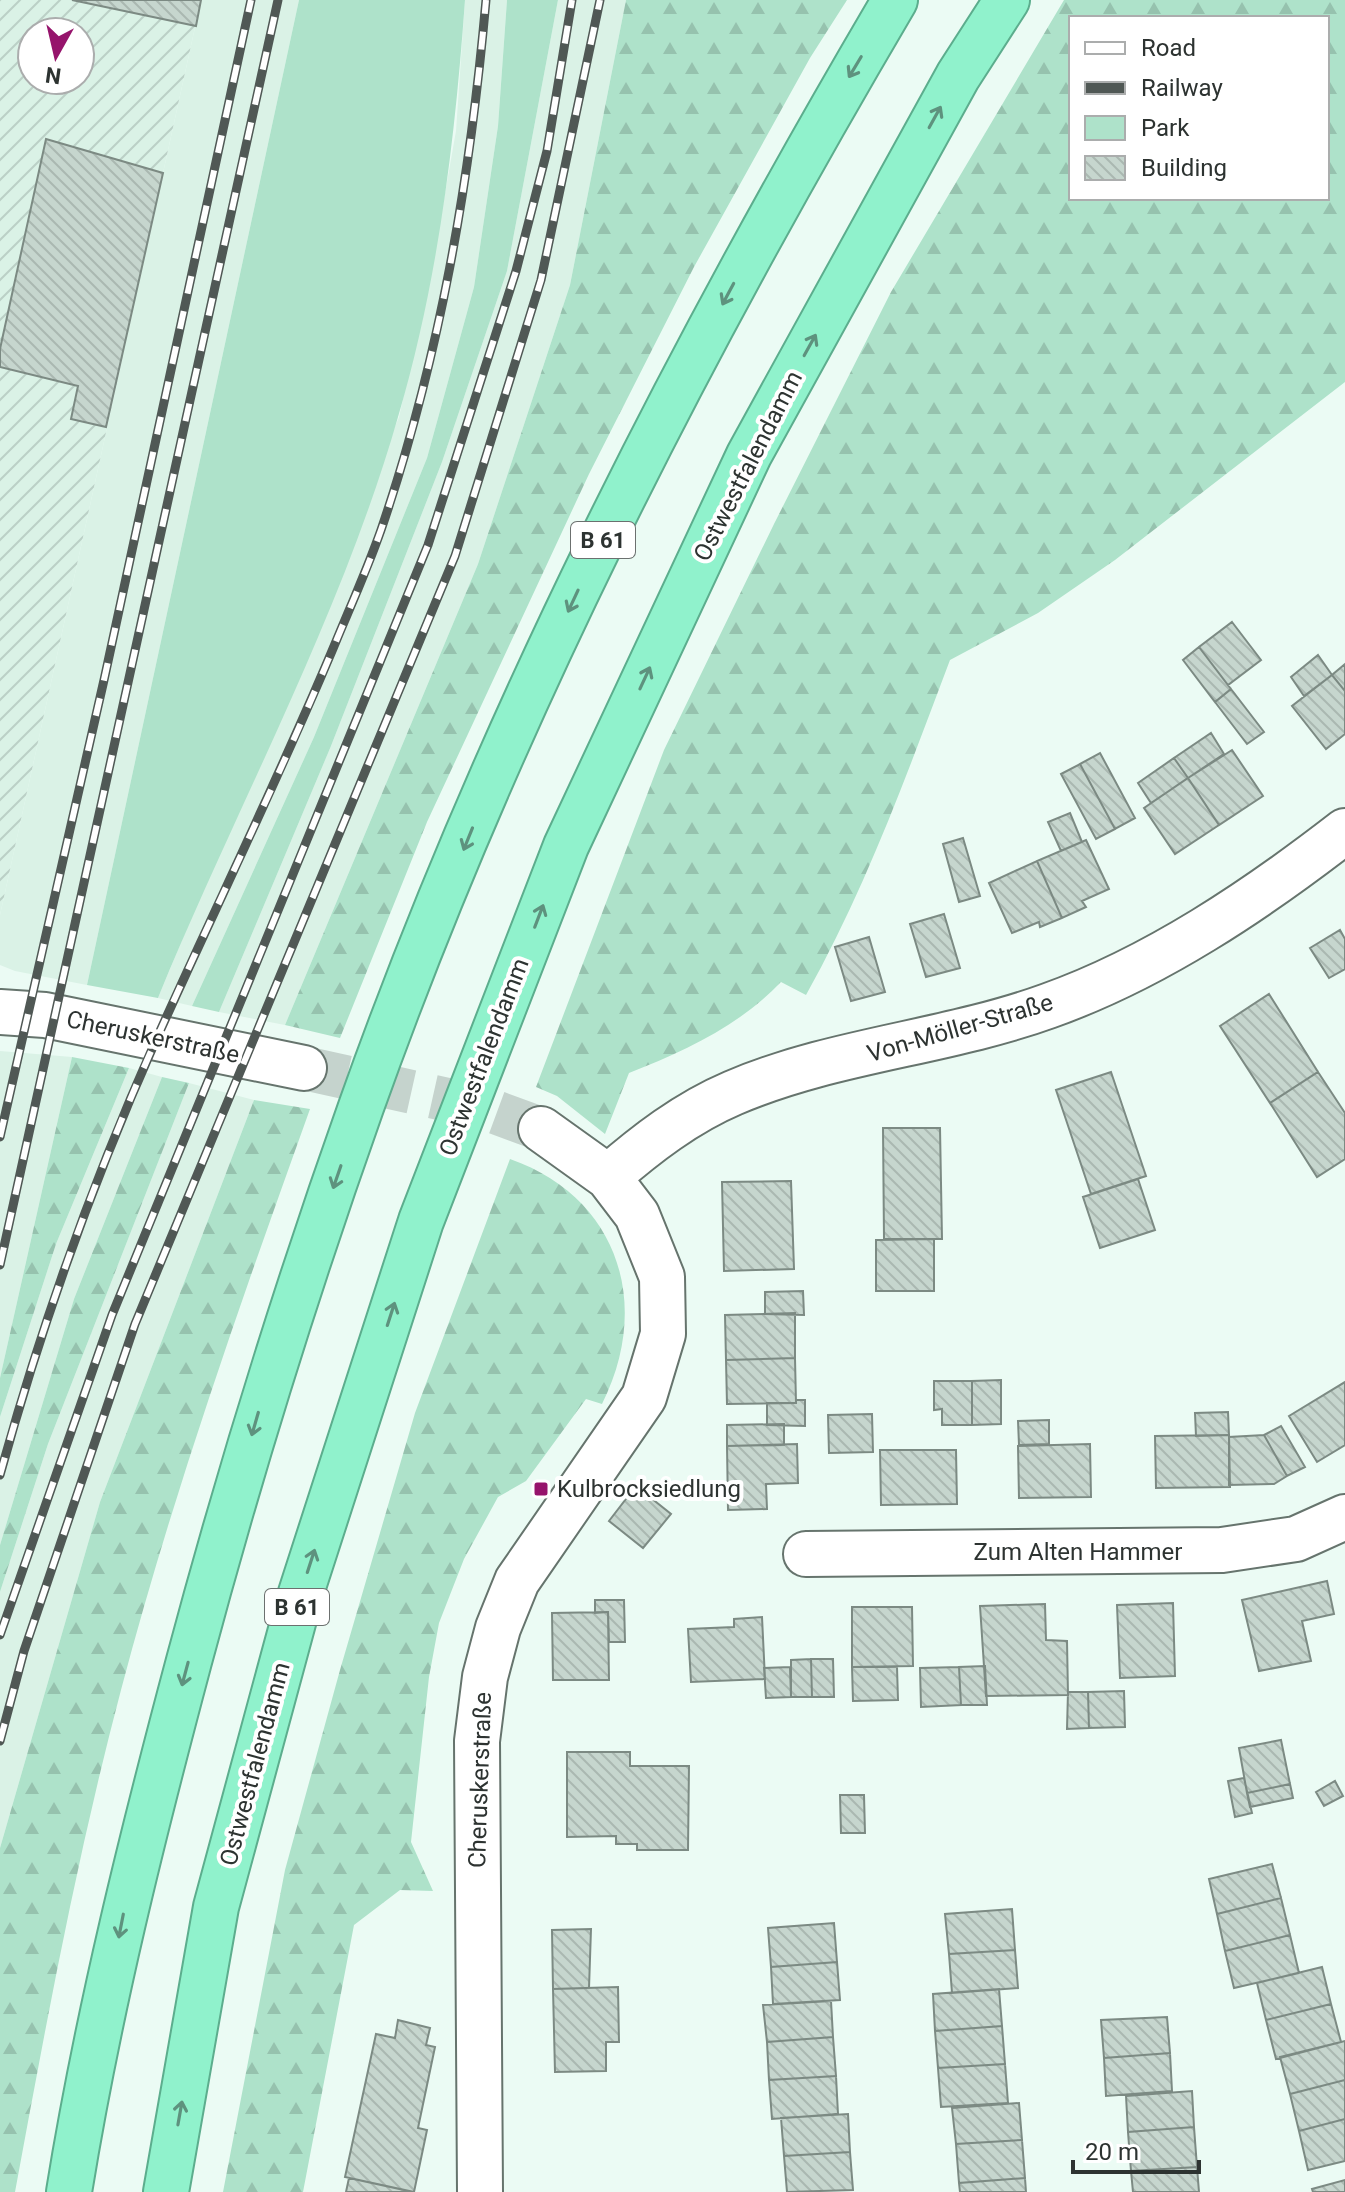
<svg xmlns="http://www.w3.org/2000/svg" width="1345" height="2192" font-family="Roboto,sans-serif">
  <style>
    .built { fill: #daf2e6 }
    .industrial { fill: url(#industrial-furrows); fill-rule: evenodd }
    .green { fill: #aee2ca }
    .forest { fill: url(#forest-firs); fill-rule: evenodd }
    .building { fill: url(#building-back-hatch); stroke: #7c8a83; stroke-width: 2 }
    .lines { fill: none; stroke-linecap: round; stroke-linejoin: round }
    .minor-tunnel { stroke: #c5d3cd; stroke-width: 44; stroke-dasharray: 44 22; stroke-linecap: butt }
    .minor-casing { stroke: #66746d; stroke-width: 48 }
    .trunk-casing { stroke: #5cad8d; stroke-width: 48 }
    .minor { stroke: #fff; stroke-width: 44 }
    .trunk { stroke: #90f2cc; stroke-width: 44 }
    .rail-casing { stroke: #505855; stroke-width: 9 }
    .rail { stroke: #fff; stroke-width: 6; stroke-dasharray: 18; stroke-linecap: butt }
    .oneway { stroke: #5e927e }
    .poi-dot { fill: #96146c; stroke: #fff; stroke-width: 3 }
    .labels { text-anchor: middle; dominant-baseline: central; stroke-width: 8; stroke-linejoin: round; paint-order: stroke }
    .shield { fill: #fff; stroke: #6c706f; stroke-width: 2 }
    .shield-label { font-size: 22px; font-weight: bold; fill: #2d3331 }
    .street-label { font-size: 24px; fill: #2d3331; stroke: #fff }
    .poi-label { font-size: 24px; fill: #2d3331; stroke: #fff; text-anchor: start }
  </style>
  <defs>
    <pattern id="industrial-furrows" width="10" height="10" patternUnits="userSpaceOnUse" patternTransform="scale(2)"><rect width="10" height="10" fill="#daf2e6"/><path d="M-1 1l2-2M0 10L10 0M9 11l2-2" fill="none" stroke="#bbd0c6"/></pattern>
    <pattern id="forest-firs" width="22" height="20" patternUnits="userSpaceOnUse" patternTransform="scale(2)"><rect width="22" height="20" fill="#aee2ca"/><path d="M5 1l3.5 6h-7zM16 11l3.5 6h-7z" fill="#96c2ae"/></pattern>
    <pattern id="building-back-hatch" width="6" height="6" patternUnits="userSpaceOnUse" patternTransform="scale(2)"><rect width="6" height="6" fill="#c6d6ce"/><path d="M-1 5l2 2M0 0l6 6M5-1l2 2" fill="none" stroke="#aab8b1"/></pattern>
  </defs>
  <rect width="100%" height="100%" fill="#ebfbf4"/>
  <path class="built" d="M201,0H299L87,985L15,971L0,965V915Z
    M465,0H507L498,126L474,287L427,458L314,737L192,1006L158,998L399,417L430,278L456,131Z
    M558,0H626L570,285L478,564L285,1025L219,1012L331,746L442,462L507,271Z
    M0,1051L72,1057L0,1378Z
    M129,1068L162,1077L74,1299L0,1545V1417L56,1244Z
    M189,1083L254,1100L100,1502L0,1848V1592L48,1444Z"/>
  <path class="industrial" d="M0,0H201L0,915ZM32,32H80V80H32Z"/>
  <path class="green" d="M299,0H465C455,140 438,282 398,417C340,619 237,805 158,998L87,985Z
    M507,0H558L507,271L442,462L331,746L219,1012L192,1006L314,737L427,458L474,287L498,126Z"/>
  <path class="forest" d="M626,0H847L810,58L694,267L589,474L427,822L340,1038L285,1025L478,564L570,285Z
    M1064,0H1345V382L1115,560L1038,613L950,660C907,774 866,888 806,995L781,982C739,1026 685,1051 629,1073L605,1134L557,1096L536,1087L664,750L774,524L891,292ZM1071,18H1327V198H1071Z
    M72,1057L129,1068L56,1244L0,1417V1378Z
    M162,1077L189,1083L48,1444L0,1592V1545L74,1299Z
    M254,1100L310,1109C241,1301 173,1493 121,1690C77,1856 46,2024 15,2192H0V1848L100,1502Z
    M510,1159C619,1197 652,1305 602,1404L586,1399L526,1481L498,1497L464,1559L439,1623L429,1677L411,1842L433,1891L400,1890L354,1925L303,2192H223L285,1870L340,1670L415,1413Z"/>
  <path class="building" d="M72,0H201L196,26Z
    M46,139L163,173L106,427L71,419L78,386L0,367V349Z
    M1232,622L1261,660L1228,685L1199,647Z
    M1199,647L1231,689L1215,702L1183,660Z
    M1318,655L1332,675L1304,696L1291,677Z
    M1345,664V691L1332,675Z
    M1332,675L1345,691V734L1326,749L1292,706Z
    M1231,689L1264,732L1247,744L1215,702Z
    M1211,733L1224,754L1188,778L1174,758Z
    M1232,750L1263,796L1219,825L1188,778Z
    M1100,753L1135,818L1115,829L1080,764Z
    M1174,758L1188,778L1151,803L1138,783Z
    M1080,764L1115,829L1096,839L1061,774Z
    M1188,778L1219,825L1175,854L1144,808Z
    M1070,813L1082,842L1061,851L1048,822Z
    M963,838L980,896L959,902L943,844Z
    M1086,840L1109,889L1082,901L1086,907L1062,918L1037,861Z
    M1037,861L1062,918L1040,927L1039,922L1012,933L989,883Z
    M944,914L960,968L926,977L910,924Z
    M1340,930L1345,939V969L1329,978L1310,948Z
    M869,937L885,992L851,1001L835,947Z
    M1269,994L1318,1072L1270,1103L1220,1026Z
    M1111,1072L1146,1176L1091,1194L1056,1090Z
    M1318,1072L1345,1113V1159L1317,1177L1270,1103Z
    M883,1128H940L942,1239H884Z
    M1138,1179L1155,1230L1100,1248L1083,1197Z
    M791,1181L794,1269L724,1271L722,1182Z
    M934,1239V1291H876V1240Z
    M803,1291L804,1315L765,1314V1292Z
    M795,1313V1358L726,1360L725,1315Z
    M795,1358L796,1403L727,1404L726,1360Z
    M1001,1380V1424L972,1425V1381Z
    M934,1381H972V1425H942V1409L934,1410Z
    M1345,1382V1445L1317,1462L1289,1416Z
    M796,1400H805V1426L767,1425V1403H796Z
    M1228,1412L1229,1435L1196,1436L1195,1413Z
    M872,1414L873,1452L829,1453L828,1415Z
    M1049,1420V1444L1019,1445L1018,1421Z
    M784,1424V1445L727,1446V1425Z
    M1281,1426L1305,1467L1287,1476L1264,1435Z
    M1229,1435L1230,1487L1156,1488L1155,1436Z
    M1264,1435L1287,1476L1274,1484L1229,1485V1437Z
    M797,1444L798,1483L766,1484L767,1509L728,1510L727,1446Z
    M1090,1444L1091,1497L1019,1498L1018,1446Z
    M880,1450H956L957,1504L881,1505Z
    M636,1486L671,1514L643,1548L609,1521Z
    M1327,1581L1334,1614L1302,1621L1311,1661L1259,1671L1242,1600Z
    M595,1600H624L625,1642H609L608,1612L595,1613Z
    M1173,1603L1175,1676L1120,1678L1117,1605Z
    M1045,1604L1046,1640L1067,1641L1068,1695L986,1696L980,1606Z
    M852,1607H912L913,1666L852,1667Z
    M608,1612L609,1680H553L552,1613Z
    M762,1617L765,1679L691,1682L688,1629L734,1627V1619Z
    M811,1659H833L834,1697H812Z
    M811,1659L812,1697H791V1660Z
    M985,1666L987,1705H961L959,1667Z
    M790,1667L791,1697L766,1698L764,1668Z
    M852,1667H897L898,1700L853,1701Z
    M959,1667L961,1705L921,1707L920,1668Z
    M1124,1691L1125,1727L1089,1728L1088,1692Z
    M1068,1692H1088L1089,1728L1067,1729Z
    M1281,1740L1290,1784L1247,1793L1239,1748Z
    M567,1752H630V1766H689L688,1850H637V1844H616V1836L567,1837Z
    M1244,1778L1252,1813L1235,1817L1228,1781Z
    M1335,1781L1343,1796L1324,1806L1316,1792Z
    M1290,1784L1293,1798L1250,1807L1247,1793Z
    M840,1795H864L865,1833H841Z
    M1272,1864L1281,1898L1217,1914L1209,1879Z
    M1281,1898L1290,1935L1225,1951L1217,1914Z
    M1012,1909L1015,1950L949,1954L945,1914Z
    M834,1923L837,1962L771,1967L768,1928Z
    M591,1929L589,1988L553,1989L552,1930Z
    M1290,1935L1299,1973L1234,1988L1225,1951Z
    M1015,1950L1018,1988L952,1993L949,1954Z
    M837,1962L840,2000L773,2004L771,1967Z
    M1322,1967L1331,2004L1266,2020L1257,1983Z
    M618,1987L619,2042H606V2071L555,2072L553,1989Z
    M999,1989L1002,2026L935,2031L933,1994Z
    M831,2001L833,2037L767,2042L763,2005Z
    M1331,2004L1341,2042L1276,2059L1266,2020Z
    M1167,2017L1170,2053L1104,2058L1101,2020Z
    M398,2020L430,2028L426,2045L435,2047L418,2128L427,2130L414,2192L345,2177L376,2034L395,2038Z
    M1002,2026L1005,2064L938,2068L935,2031Z
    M833,2037L836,2076L769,2080L767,2042Z
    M1345,2041V2080L1290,2094L1280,2057Z
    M1170,2053L1172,2091L1106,2096L1104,2058Z
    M1005,2064L1008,2103L941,2107L938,2068Z
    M836,2076L838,2114L772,2119L769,2080Z
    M1345,2080V2119L1299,2131L1290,2094Z
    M1192,2091L1194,2127L1128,2132L1126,2096Z
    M1019,2103L1022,2140L956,2144L952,2108Z
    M848,2114L850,2152L784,2156L781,2118Z
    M1345,2119V2161L1308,2170L1299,2131Z
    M1194,2127L1197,2167L1131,2171L1128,2132Z
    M1022,2140L1025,2178L959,2183L956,2144Z
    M850,2152L853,2190L787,2192L784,2156Z
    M1197,2167L1199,2192H1133L1131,2171Z
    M349,2178L413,2192H346Z
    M1025,2178L1026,2192H960L959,2183Z
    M1345,2180V2192H1313L1312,2189Z"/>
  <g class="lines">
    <path class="minor-tunnel" d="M304,1068L484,1108L541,1129"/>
    <defs>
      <path id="minor" d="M0,1012L45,1015L304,1068
        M608,1177C646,1144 686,1113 733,1093C833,1050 946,1043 1048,1006C1155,968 1256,900 1345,831
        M806,1554L1222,1550L1296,1539L1345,1517
        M480,2192L477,1741L485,1677L498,1628L517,1581L644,1397L663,1334L662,1277L637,1215L608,1177L541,1129"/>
      <path id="trunk" d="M69,2192C98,2013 142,1837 189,1661C239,1474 296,1290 361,1107C498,721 687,353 895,0
        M166,2192L216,1907L301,1593L421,1221L566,846L749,455L958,76L1007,0"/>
    </defs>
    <use href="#minor" class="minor-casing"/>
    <use href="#trunk" class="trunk-casing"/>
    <use href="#minor" class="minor"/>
    <use href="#trunk" class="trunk"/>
    <defs>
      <path id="rail" d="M0,1137L104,680L251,0
        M0,1265L278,0
        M0,1475C41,1326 93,1181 156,1040C216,906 281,774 337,639C352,603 368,567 381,530C440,357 470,181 486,0
        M0,1635L112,1315L428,545L516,271L547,151L572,0
        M0,1741L24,1651L135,1324L455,556L541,280L600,0"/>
    </defs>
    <use href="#rail" class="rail-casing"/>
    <use href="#rail" class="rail"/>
  </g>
  <defs><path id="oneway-shaft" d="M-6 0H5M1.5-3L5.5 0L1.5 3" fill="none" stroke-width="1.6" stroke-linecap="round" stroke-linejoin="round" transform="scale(2)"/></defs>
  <g class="oneway">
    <use href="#oneway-shaft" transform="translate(855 67) rotate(121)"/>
    <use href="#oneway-shaft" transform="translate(935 117) rotate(-61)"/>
    <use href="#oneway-shaft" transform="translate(728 294) rotate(118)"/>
    <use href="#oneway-shaft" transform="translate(810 345) rotate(-61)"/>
    <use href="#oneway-shaft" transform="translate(573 601) rotate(115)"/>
    <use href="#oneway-shaft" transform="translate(645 678) rotate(-65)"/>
    <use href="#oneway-shaft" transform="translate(468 839) rotate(112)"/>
    <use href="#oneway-shaft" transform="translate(539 916) rotate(-69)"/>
    <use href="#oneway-shaft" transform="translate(337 1177) rotate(109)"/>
    <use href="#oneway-shaft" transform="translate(391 1314) rotate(-72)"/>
    <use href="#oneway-shaft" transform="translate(255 1424) rotate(106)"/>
    <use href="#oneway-shaft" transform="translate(311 1561) rotate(-72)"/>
    <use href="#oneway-shaft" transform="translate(185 1674) rotate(105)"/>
    <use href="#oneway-shaft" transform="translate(121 1926) rotate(101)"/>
    <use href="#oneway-shaft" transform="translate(180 2113) rotate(-80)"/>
  </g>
  <rect class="poi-dot" x="533" y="1481" width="16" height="16" rx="4"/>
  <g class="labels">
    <g class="shield">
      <rect x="571" y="522" width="64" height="36" rx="6"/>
      <rect x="265" y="1589" width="64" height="36" rx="6"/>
    </g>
    <g class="shield-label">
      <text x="603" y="540">B 61</text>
      <text x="297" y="1607">B 61</text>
    </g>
    <g class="street-label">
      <text transform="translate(748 466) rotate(-63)">Ostwestfalendamm</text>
      <text transform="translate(960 1028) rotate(-16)">Von-Möller-Straße</text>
      <text transform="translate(153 1037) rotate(12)">Cheruskerstraße</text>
      <text transform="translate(484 1057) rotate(-69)">Ostwestfalendamm</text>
      <text x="1078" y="1552">Zum Alten Hammer</text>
      <text transform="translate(255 1764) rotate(-75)">Ostwestfalendamm</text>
      <text transform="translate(480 1780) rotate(-88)">Cheruskerstraße</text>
    </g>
    <g class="poi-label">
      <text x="557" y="1489">Kulbrocksiedlung</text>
    </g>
  </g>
  <rect x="1069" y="16" width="260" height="184" fill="#ffffff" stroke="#abadad" stroke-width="2"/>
  <rect x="1085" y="42" width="40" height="12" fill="#ffffff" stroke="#abadad" stroke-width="2"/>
  <text x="1141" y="56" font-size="24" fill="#2d3331">Road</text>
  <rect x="1085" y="82" width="40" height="12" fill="#505855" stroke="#abadad" stroke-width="2"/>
  <text x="1141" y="96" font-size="24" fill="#2d3331">Railway</text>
  <rect x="1085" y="116" width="40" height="24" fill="#aee2ca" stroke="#abadad" stroke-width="2"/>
  <text x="1141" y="136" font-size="24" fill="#2d3331">Park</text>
  <rect x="1085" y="156" width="40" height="24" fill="url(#building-back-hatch)" stroke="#abadad" stroke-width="2"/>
  <text x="1141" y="176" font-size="24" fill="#2d3331">Building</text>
  <g transform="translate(56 56) rotate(188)"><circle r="38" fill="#ffffff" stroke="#abadad" stroke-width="2"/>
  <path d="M0-6L14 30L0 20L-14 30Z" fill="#96146c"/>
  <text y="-12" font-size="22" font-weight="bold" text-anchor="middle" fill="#2d3331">N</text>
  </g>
  <path d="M1073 2160v12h126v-12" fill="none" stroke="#2d3331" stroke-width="4"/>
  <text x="1085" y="2160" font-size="24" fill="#2d3331" stroke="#ffffff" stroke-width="6" paint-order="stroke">20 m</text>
</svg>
